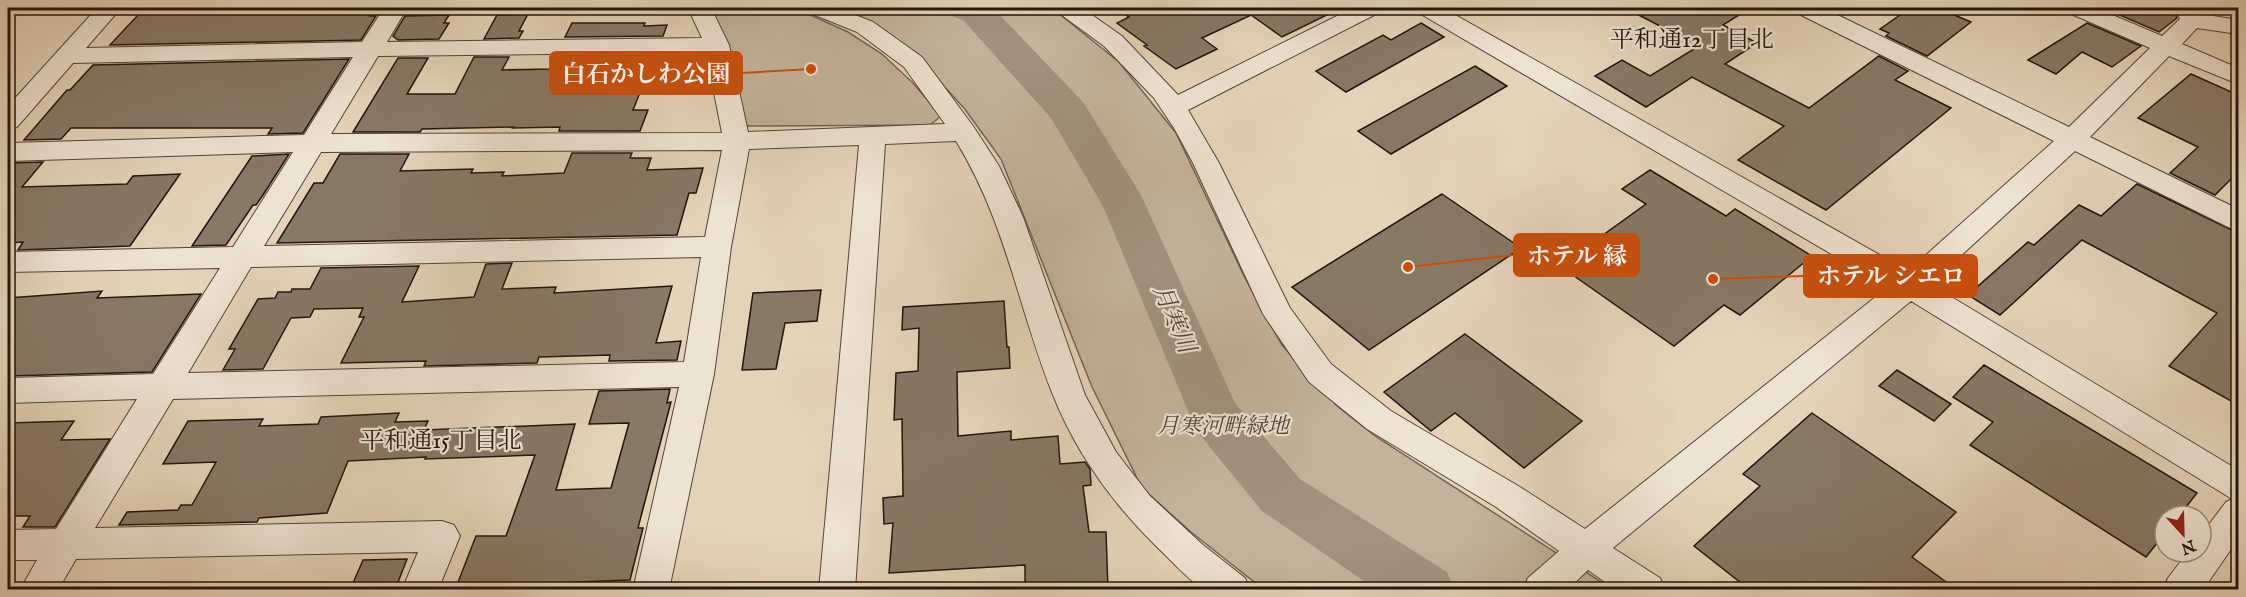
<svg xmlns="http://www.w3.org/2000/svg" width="2246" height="597" font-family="'IM FELL English','Noto Serif JP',serif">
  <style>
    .green { fill: #c4b39c; stroke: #746454; stroke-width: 1.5 }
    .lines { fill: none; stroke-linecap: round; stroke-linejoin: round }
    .river { fill: #a3927f; fill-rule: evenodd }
    .building { fill: #887866; stroke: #23150d; stroke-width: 1.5 }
    .minor-casing { stroke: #544438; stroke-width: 2 }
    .minor { fill: #eee2d2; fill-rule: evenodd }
    .labels { text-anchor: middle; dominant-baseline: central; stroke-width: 4.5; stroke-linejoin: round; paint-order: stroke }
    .park-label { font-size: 22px; font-style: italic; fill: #534438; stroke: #eee2d2 }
    .neighbourhood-label { font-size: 24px; fill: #23150d; stroke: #eee2d2 }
    .water-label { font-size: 24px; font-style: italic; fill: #56473b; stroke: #eee2d2 }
    .leader { fill: none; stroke: #ca4f0c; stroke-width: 2 }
    .callout-dot { fill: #ca4f0c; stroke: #eee2d2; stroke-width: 2 }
    .callout { fill: #ca4f0c; stroke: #ca4f0c; stroke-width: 2 }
    .callout-label { font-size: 24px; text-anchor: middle; font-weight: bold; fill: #fff }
  </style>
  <rect width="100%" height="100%" fill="#e5d3b9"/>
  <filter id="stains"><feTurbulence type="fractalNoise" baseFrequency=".00333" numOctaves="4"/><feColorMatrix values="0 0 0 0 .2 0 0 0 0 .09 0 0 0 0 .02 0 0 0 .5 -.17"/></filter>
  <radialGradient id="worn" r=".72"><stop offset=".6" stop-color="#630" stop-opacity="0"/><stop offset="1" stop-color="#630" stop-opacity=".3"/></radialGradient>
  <path class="green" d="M708,8H795L848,32L882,54L913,83L941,116L930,125L748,126L739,123Z
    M835,8H1052L1119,62L1176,133L1245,278L1282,345L1336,405L1375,436L1612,589H1263L1191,532L1142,488L1092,387L1001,159L964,108L918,58L870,25Z"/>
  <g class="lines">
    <path class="river" d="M947,8H993L1083,102L1141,195L1235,403L1300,479L1447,572L1455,590H1377L1262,511L1196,430L1103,206L1051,118L963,20L952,16Z"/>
  </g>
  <path class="building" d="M151,8H376L370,16H376L361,40L110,45L139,14H146Z
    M1115,8H1341L1282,37L1251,15L1202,38L1217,49L1176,69L1144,46L1147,45L1117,23L1129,17Z
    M1625,8H1750L1723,25L1757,43L1725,64L1809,108L1879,56L1908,71L1895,80L1951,108L1826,210L1738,160L1784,126L1692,77L1646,107L1595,76L1622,60L1650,76L1699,46Z
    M1910,8H1938L1971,22L1927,56L1886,36L1889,33L1880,29Z
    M2112,8H2159L2176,15L2177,18L2159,32L2108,10Z
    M528,14L519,31H523L519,38L484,39L497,15Z
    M449,15L444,23H449L439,39L398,40L393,36L405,16Z
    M572,23H645L644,26L667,25L663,36L565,37Z
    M1421,23L1444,37L1346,92L1316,71L1383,35L1391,40Z
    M2087,23L2141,46L2112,67L2082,52L2056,74L2028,60Z
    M655,55L633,110H648L640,131H559L560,127L513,128L514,127L422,129L420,132H353L398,58H428L407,94H455L474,57H509L502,70L550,69L556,56Z
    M349,59L303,133L268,134L272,128H71L61,139L24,140L67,90H70L93,65Z
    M1475,66L1507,86L1391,154L1358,131Z
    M2191,74L2238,95V172L2215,195L2170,173L2198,147L2138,118Z
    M572,153H632L630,158H651L647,170L703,168L696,193H689L677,235L277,243L314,183H323L340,154H409L400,171L473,169L471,173L504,172L502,176L564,173Z
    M289,154L263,195L256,205H253L226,245L192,246L252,156Z
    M43,162L22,187L127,184L133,176L180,174L130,246L18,250L23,242L8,243V163Z
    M1650,170L1726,216L1735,209L1812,256L1740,315L1724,305L1674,346L1560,266L1646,204L1622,189Z
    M2137,184L2238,233V405L2169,366L2217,313L2082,240L2000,315L1968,295L2028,242L2034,245L2079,205L2101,216Z
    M1442,194L1521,248L1369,350L1292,287Z
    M512,263L502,289L556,287L554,293L672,286L656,343L681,341L677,360L609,361L610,355L539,357L537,363L424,366L426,361L341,363L364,317H359L363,308L314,309L310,317L291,318L263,369L223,370L235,349H229L258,299L275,298L278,292H291L292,289H310L321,268L419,266L402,302L474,297L486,264Z
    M821,290L817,321L785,323L776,369L742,370L753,293Z
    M102,291L97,298L201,294L152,372L8,376V298Z
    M1004,301L1007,347H1009L1010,368L957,372L958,436L1011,431V440L1058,436L1060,464L1085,462L1090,469L1091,485L1083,486L1089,532H1106L1108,590H1025V565L889,573L893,523L884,524L883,498L903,496L902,419L894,420L896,373L918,371L919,328L902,330L903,307Z
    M1465,334L1582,421L1524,468L1455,413L1431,431L1384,392Z
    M1984,365L2197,493L2179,516H2165V533L2146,557L1970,445L1993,422L1953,397Z
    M1897,370L1951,404L1934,421L1879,386Z
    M670,389L667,403L671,402L638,528H643L630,580L499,585L497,590H455L476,536H506L535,455L425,459L426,457L348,461L327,513L259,518L257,522L119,525L127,512L178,510L181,505H192L216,462L163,464L188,421L263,419L259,426L318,424L321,417L399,413L395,422L428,421L424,430L575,424L556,490L611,488L629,423L589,424L599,391Z
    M1812,413L1956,512L1912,557L1957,590H1750L1694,546L1760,486L1743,474Z
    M74,421L61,440L110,439L55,527H23L30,516H8V423Z
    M407,559L395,590H350L363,560Z"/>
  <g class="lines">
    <defs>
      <path id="minor" d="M97,8H121L86,48L362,42L384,8H407L387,42L702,38L688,8H711L729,45L748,132L945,124L904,67L857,32L810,13L806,8H837L873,22L922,57L973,126L999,166L1023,217L1085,395L1116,452L1150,496L1203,545L1245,578L1250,590C1239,590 1214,593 1205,590C1194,586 1167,556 1157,547C1113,504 1076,453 1053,395C1018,308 1006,222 956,141L885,144L855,590H819L859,145L749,149L731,247L714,374L669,590H633L679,387L173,399L95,528L442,521L454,525L460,536L438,590H402L418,552L76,559L58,590H20L37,560H8V530L56,529L137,399L8,403V378L153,374L220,268L8,272V252L233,247L293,152L8,161V143L304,135L353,57L73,63L17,127L8,129V106ZM706,52L722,133L331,134L378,56ZM722,150L705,237L264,246L321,152ZM701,257L684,362L188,373L251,267Z
        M1055,8H1082L1122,36L1178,95L1353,8H1381L1378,13L1188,110L1219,163L1290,308L1331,364L1391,411L1520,487L1585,529L1888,287L1419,13L1416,8H1443L1908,271L2054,141L1797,13L1794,8H1823L2069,127L2150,48L2069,13L2066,8H2096L2162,36L2180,19L2175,8H2197L2201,14L2238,20V34L2197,28L2182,44L2238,68V84L2169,56L2090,137L2238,209V230L2228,227L2075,151L1930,284L2238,470V539L2203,590H2163L2168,578L2188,552H2201V535L2226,502L2232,499L1911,301L1613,548L1660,578L1665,590H1616L1588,570L1567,590H1523L1528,578L1559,551L1496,507L1367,429L1309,382L1263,314L1193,163L1174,128L1154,98L1104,46L1059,13Z"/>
    </defs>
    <use href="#minor" class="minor-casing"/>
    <use href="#minor" class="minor"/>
  </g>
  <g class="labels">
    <g class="park-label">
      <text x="1223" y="427">月寒河畔緑地</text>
    </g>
    <g class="neighbourhood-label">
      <text x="1692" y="40">平和通12丁目北</text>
      <text x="441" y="441">平和通15丁目北</text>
    </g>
    <g class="water-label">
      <text transform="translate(1173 319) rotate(67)">月寒川</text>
    </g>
  </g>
  <path class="leader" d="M811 69L742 73M1408 267L1514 255M1713 279L1804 276"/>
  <g class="callout-dot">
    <circle cx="811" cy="69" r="6"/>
    <circle cx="1408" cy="267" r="6"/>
    <circle cx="1713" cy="279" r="6"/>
  </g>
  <g class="callout">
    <rect x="550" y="52" width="192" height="42" rx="6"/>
    <rect x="1514" y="234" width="125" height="42" rx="6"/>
    <rect x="1804" y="255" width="173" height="42" rx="6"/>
  </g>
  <g class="callout-label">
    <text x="646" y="82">白石かしわ公園</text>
    <text x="1577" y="264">ホテル 縁</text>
    <text x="1891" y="284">ホテル シエロ</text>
  </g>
  <rect width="2246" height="597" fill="none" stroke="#e5d3b9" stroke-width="30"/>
  <rect x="9" y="9" width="2228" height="579" fill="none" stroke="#23150d" stroke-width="3"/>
  <rect x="15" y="15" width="2216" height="567" fill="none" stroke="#23150d" stroke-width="1.5"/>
  <g transform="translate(2183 534) rotate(158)"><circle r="28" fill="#eee2d2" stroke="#9d9083" stroke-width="1.5"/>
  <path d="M0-4.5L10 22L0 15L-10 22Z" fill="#8f2418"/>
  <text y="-9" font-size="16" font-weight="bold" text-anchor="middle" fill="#23150d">N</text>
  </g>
  <rect width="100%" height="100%" filter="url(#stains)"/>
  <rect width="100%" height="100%" fill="url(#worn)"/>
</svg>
